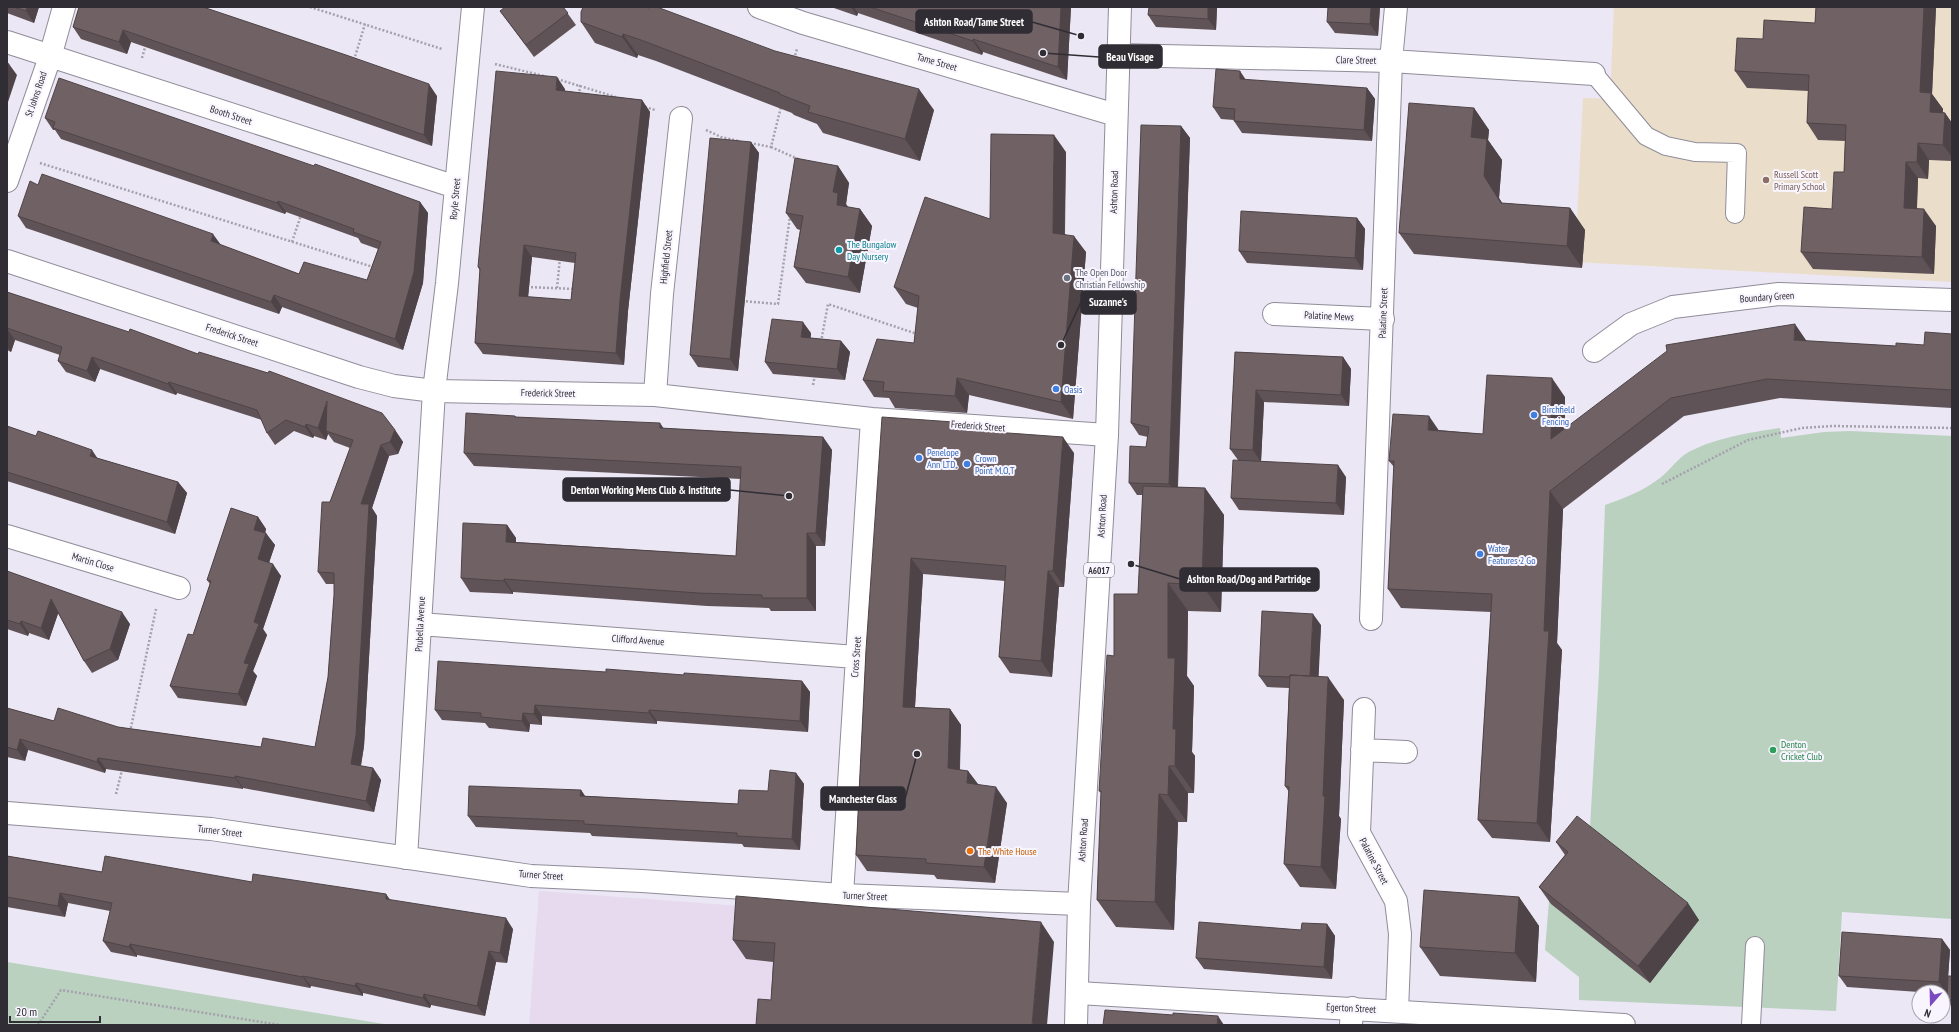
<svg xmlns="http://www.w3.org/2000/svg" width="1959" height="1032" font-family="'PT Sans Narrow',sans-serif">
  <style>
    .industrial { fill: #e7daef }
    .education { fill: #eadeca }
    .green { fill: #bad1bf }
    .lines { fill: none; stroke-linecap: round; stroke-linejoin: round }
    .service-casing { stroke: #908c99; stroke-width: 20 }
    .minor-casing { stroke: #908c99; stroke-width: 24 }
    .tertiary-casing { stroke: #908c99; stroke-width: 24 }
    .trunk-casing { stroke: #908c99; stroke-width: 24 }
    .path { stroke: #a5a1ac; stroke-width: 2.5; stroke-dasharray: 2 2; stroke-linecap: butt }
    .service { stroke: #fff; stroke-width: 18 }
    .minor { stroke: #fff; stroke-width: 22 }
    .tertiary { stroke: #fff; stroke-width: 22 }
    .trunk { stroke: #fff; stroke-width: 22 }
    .wall { fill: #605357; fill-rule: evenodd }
    .shaded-wall { fill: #4e4447 }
    .building { fill: #706165; stroke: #4e4447; fill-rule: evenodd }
    .education-dot { fill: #8d6e63; stroke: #f8f5fe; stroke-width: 1.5 }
    .culture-dot { fill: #0f9aa8; stroke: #f8f5fe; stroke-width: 1.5 }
    .worship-dot { fill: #6b7280; stroke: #f8f5fe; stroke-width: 1.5 }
    .shop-dot { fill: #3f7fe0; stroke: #f8f5fe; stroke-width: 1.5 }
    .leisure-dot { fill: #2e9e5b; stroke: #f8f5fe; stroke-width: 1.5 }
    .food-dot { fill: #e8710a; stroke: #f8f5fe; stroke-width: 1.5 }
    .labels { text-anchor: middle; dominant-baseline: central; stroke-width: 4; stroke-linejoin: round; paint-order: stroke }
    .shield { fill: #f8f5fe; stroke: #6c6a71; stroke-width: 1 }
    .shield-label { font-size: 9px; font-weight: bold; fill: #302e34 }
    .street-label { font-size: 10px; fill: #302e34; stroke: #f8f5fe }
    .education-label { font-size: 10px; fill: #785e54; stroke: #f8f5fe; text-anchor: start }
    .culture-label { font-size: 10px; fill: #0d838f; stroke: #f8f5fe; text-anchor: start }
    .worship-label { font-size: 10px; fill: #5b616d; stroke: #f8f5fe; text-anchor: start }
    .shop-label { font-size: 10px; fill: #366cbe; stroke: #f8f5fe; text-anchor: start }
    .leisure-label { font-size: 10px; fill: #27864d; stroke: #f8f5fe; text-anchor: start }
    .food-label { font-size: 10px; fill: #c56008; stroke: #f8f5fe; text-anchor: start }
    .leader { fill: none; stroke: #302e34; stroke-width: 1.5 }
    .callout-dot { fill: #302e34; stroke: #f8f5fe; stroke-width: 1.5 }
    .callout { fill: #302e34; stroke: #302e34; stroke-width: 1.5 }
    .callout-label { font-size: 11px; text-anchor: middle; font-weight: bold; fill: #fff }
  </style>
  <rect width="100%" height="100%" fill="#ebe7f5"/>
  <path class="industrial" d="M539,891L996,925L988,1025H529Z"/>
  <path class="education" d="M1614,7H1952V282L1575,262L1583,98L1610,99Z"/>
  <path class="green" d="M1780,428L1781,438L1824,432L1850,431L1952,436V919L1842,912L1836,1011L1579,1000V977L1545,950L1551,876L1590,827L1599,672L1605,505C1625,498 1643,491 1660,478C1668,472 1675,462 1684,455C1708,439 1752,432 1780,428Z
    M7,962L390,1025H7Z"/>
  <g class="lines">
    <defs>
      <path id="service" d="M1594,74L1646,136L1666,146L1695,152L1737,153L1735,214
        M1751,1025L1755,946"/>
      <path id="minor" d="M759,7L803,23L1116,115
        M7,42L456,187
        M1118,55L1391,61L1594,74
        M7,181L50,57L64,7
        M7,261L359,377L394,386L434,391L655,395L872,419L1107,435
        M1274,314L1383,319
        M1594,351L1631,324L1673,307L1779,294L1952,300
        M655,395L662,294L681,118
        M7,536L179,588
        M1371,619L1391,61L1396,7
        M420,624L856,657
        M1364,709L1359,833L1396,901L1400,934L1397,1011
        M1362,750L1406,752
        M406,858L434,391L447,283L473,7
        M842,895L872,419
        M1351,1025L1352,1008"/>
      <path id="tertiary" d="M7,813L211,829L531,876L642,881L842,895L1079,904
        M1078,993L1624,1025"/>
      <path id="trunk" d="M1076,1025L1079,904L1107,435L1120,7"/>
    </defs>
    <use href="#service" class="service-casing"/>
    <use href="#minor" class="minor-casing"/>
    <use href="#tertiary" class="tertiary-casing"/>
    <use href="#trunk" class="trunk-casing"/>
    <path class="path" d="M310,7L442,49
      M142,58L146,44
      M794,59L797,49
      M354,60L365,24
      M495,64L544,76
      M557,79L619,98
      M579,95L580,85
      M645,107L655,110
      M706,130L721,137L739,141
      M750,143L771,147L781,107
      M771,147L798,159V161
      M40,163L373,267
      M292,242L301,215
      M527,287L574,289
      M557,288L560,258
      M742,301L778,304L790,216
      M821,342L828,304L917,334
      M813,385L815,375
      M1662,484L1748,440L1802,428L1833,426L1952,428
      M130,732L156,609
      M116,794L122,770
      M38,1025L61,990L280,1025"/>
    <use href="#service" class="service"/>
    <use href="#minor" class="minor"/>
    <use href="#tertiary" class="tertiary"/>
    <use href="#trunk" class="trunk"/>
  </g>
  <path class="wall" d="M7,7H39L34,23L7,13Z
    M79,7L437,96L432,146L131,42L127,54L81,39L73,27Z
    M563,7L576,25L534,57L500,11Z
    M831,7H1071L1067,80L983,52L982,55L858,13L857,16Z
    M1217,7L1216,30L1156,27L1148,15Z
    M1380,7L1378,36L1335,33L1327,22Z
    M1816,7H1936L1932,94L1943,109V112L1945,113L1952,123V161L1929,160L1928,179L1918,178L1917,209L1936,226L1934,274L1813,269L1801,252L1832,209L1844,172L1845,141L1818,140L1807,123L1808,91L1747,88L1735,71L1763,39L1815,23Z
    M581,22L775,51L934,110L920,161L823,133L817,124L794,115L792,113L656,61L638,55L637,58L595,43Z
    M1246,80L1367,88L1375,99L1372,141L1242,133L1234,121V120L1221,119L1213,107Z
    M565,89V91L642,100L650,112L628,311L624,365L483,354L475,343L480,271L478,267ZM532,257L575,263L571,300L528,297Z
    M1474,108L1489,130L1488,140L1502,160L1499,198L1502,203L1570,208L1585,230L1582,268L1414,254L1399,233Z
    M45,118L314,166L420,202L428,213L423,283L403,350L282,307L279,314L26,228L18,216L221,245L299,274L367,280L378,249L361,243L358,238L286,212L285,214L61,139L55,130H53Z
    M1181,126L1190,138L1178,487L1205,488L1224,515L1221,612L1188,611L1187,676L1194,686L1192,752L1195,756L1194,793H1188L1187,822H1178L1174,930L1116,927L1097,900L1101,793L1099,791L1114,656L1138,594L1143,495H1137L1129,483L1146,447L1148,437L1139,435L1131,423Z
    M751,142L759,153L738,371L698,367L690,355Z
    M1066,152L1065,234L1086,252L1073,419L969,395L967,413L895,408L889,398L874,397L863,380L914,343L918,308L906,304L894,287L990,219Z
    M838,166L849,183L846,204L848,207L860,209L872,226L860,293L806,283L794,267L800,230L797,229L786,213Z
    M1357,218L1365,229L1363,270L1247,263L1239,251Z
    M7,292L395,430L403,442L398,454L389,456L372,508L377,516L364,746L361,766L373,768L381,780L374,812L243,788V789L106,769L105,773L28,750L25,761L7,757V708L54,721L118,727L261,747H315L328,677L334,595V584H326L318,572L330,502L350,448L334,442L328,434L326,440L314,436L313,438L294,431L275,445L267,433L262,420L177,393L176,395L100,369L95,382L66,372L58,361L60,355L15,340L11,352L7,350Z
    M811,333L810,338L841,341L850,352L845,380L773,374L765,362Z
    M1952,334V408L1780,398L1684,416L1563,509L1557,643L1562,650L1550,842L1492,838L1478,820L1491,612L1401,608L1388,589L1394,467L1389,461L1439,430L1483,434L1565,397V429L1807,341L1896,346L1924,345Z
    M1235,352L1343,357L1351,369L1349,406L1264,402L1261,461L1346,477L1344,515L1239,510L1231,498L1238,460L1230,449Z
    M515,416L516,417L663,428L823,437L832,450L825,546H816V611H771L769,608L707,606L513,592V594L470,592L461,578L507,525L516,538V542L736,556L741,479L474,466L464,453Z
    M954,422L959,429L1074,453L1064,587H1059L1052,677L1010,673L999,657L1005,581L923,574L915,707L950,709L961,725L960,770L968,771L978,784L1007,803L995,883L937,879L934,875L867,871L856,855L866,650Z
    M7,426L97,458L178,482L187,493L175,534L7,481V482Z
    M258,517L266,529L265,533L275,545L269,563L281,576L263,629L267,635L253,671L257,676L246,706L178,698L170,686L193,635L210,584L207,580Z
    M7,571L130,624L118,660L92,673L84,661L58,613L49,640L29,633L28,636L7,629Z
    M1321,625L1318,677L1344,700L1339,816L1341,819L1336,889L1300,887L1284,864L1289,792L1285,786L1289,688L1267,687L1259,676Z
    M606,672L684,675L802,681L810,692L808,732L657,721V724L542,716V725L530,724L529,732L489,728L485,723L442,720L435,710Z
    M796,773L804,784L800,850L744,847L742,844L592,836L590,833L476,827L468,816L581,790L585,796L738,804L768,791Z
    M1556,842L1699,920L1650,983L1551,904L1539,887L1565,855Z
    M7,856L102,872L252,882L390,900L513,929L507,963L496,962L485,1016L431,1005L430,1008L363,993V996L311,986L310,988L137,955V957L111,952L103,941L110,911L68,903L65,917L7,907Z
    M1519,897L1539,926L1536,982L1440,976L1420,947Z
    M1327,924L1335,936L1332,979L1204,969L1196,958L1301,930Z
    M1942,939L1950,950L1948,976H1952V1006H1951L1947,1000V994H1943V992H1919L1847,987L1839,976Z
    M733,940L1054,942L771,1000L773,962L746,959Z"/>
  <path class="shaded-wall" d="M27,7H39L34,23L26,11Z
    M851,7H854L858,13L857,16Z
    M1061,7H1071L1067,80L1058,67Z
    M1208,7H1217L1216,30L1208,19Z
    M1371,7H1380L1378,36L1370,24Z
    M1924,7H1936L1932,94L1943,109L1942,129L1930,112L1920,92Z
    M123,30L131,42L127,54L119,42Z
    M623,34L638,55L637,58L622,37Z
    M973,39L983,52L982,55L973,41Z
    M9,64L17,75L7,105V70Z
    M1240,71L1248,83L1240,79Z
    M557,77L565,89L564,102L556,90Z
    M429,84L437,96L432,146L424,135Z
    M1367,88L1375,99L1372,141L1364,130Z
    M919,89L934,110L920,161L905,139Z
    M642,100L650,112L628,311L624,365L616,353L620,300Z
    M1474,108L1489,130L1488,140L1502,160L1499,198L1516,224L1501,203L1484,176L1471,137Z
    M1945,113L1952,123V157L1943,145Z
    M1181,126L1190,138L1177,496L1169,484Z
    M1054,135L1066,152L1064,250L1053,233Z
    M751,142L759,153L738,371L730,359Z
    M1918,143L1929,160L1928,179L1917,162Z
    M1906,162L1918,178L1916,225L1904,208Z
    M838,166L849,183L846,204L850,210L837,205L833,192Z
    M278,201L286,212L285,214L277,203Z
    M420,202L428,213L423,283L403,350L395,339Z
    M1570,208L1585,230L1582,268L1567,246Z
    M860,209L872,226L860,293L848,277Z
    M1924,209L1936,226L1934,274L1922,257Z
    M1357,218L1365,229L1363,270L1355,258Z
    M213,234L221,245L211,241Z
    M1074,236L1086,252L1073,419L1061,402Z
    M524,245L532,257L527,308L519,296Z
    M274,295L282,307L279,314L271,302Z
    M803,322L811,333L810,349L801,337Z
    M1795,324L1808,343L1794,340Z
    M7,329L15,340L11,352L7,346Z
    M841,341L850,352L845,380L837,369Z
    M92,357L100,369L95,382L87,371Z
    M1343,357L1351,369L1349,406L1341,395Z
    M957,378L969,395L967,413L955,396Z
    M1552,378L1565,397L1564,458L1551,439Z
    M169,382L177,393L176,395L168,384Z
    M1256,390L1264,402L1261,462L1253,450Z
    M327,401L326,431L328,434L326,440L318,428Z
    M1429,416L1442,435L1428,430Z
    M954,422L965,438L953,429Z
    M660,423L669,436L660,428Z
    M306,424L314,436L313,438L305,427Z
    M395,430L403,442L398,454L390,442Z
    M823,437L832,450L825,546L816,533Z
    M1063,437L1074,453L1064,587L1053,571Z
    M381,445L389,456L372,508L377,516L364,746L359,776L351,764L361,504Z
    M92,450L100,462L90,456Z
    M1338,465L1346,477L1344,515L1336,503Z
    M178,482L187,493L175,534L167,522Z
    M1205,488L1224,515L1221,612L1202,585Z
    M1550,491L1563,509L1557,643L1562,650L1550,842L1537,823L1544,631Z
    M258,517L266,529L263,541L254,530Z
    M507,525L516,538L515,555L506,542Z
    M266,533L275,545L266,571L258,559Z
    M807,533L816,546V611L807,598Z
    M911,558L923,574L914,723L903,707Z
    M273,564L281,576L263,629L267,635L253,671L257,676L246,706L238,694L244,663L254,622Z
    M1048,571L1059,587L1052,677L1041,661Z
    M504,579L513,592V594L504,581Z
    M1168,583L1188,611L1187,676L1194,686L1192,752L1195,756L1194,793L1175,766L1168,658Z
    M51,599L59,611L49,640L41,628Z
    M122,612L130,624L118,660L110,649Z
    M1313,614L1321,625L1318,690L1310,678Z
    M21,621L29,633L28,636L20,624Z
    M1328,677L1344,700L1339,816L1341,819L1336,889L1321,867L1323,796Z
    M802,681L810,692L808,732L800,721Z
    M535,705L542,716V725L534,714Z
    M950,709L961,725L959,784L948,768Z
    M649,710L657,721V724L649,713Z
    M523,713L530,724L529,732L522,721Z
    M20,739L28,750L25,761L17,750Z
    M98,758L106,769L105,773L97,762Z
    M1169,766L1188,793L1187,822L1168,795Z
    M373,768L381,780L374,812L366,801Z
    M968,771L980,787L967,783Z
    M796,773L804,784L800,850L792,839Z
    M235,776L243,788V789L235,778Z
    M996,787L1007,803L995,883L984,867Z
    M581,790L589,802L580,796Z
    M1159,794L1178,822L1174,930L1155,902Z
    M60,893L68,903L65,917L58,906Z
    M386,894L394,905L386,899Z
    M1519,897L1539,926L1536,982L1515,953Z
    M1688,903L1699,920L1650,983L1638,966Z
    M506,918L513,929L507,963L500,953Z
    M1041,922L1054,942L1047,1025H1032Z
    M1327,924L1335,936L1332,979L1324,967Z
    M1942,939L1950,950L1947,994L1939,982Z
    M130,944L137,955V957L129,947Z
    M489,951L496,962L485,1016L477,1006Z
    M303,976L311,986L310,988L303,977Z
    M356,983L363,993V996L355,986Z
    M424,994L431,1005L430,1008L423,998Z
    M1218,1016L1224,1025H1217Z"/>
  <path class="building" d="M14,7H27L26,11Z
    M79,7H203L346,55L429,84L424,135L123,30L119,42L73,27Z
    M505,7H563L568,13L526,45L500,11Z
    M583,7H645L649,8L650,7H657L775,51L919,89L905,139L808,112L810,106L779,94L780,93L641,40L623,34L622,37L581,22V12Z
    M870,7H1061L1058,67L973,39V41Z
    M1149,7H1208V19L1148,15Z
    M1328,7H1371L1370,24L1327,22Z
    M1816,7H1924L1920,92L1931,93L1930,112L1945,113L1943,145L1918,143L1917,162H1906L1904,208L1924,209L1922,257L1801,252L1804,207L1832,209L1834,172H1844L1846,125L1807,123L1809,75L1735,71L1737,38L1763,39L1764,20L1815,23Z
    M7,63L9,64L7,70Z
    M1216,69L1240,71V79L1367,88L1364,130L1234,121L1235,109L1213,107Z
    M496,71L557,77L556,90L642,100L620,300L616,353L475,343L480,268L478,267ZM524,245L576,253L571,300L519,296Z
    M59,78L314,166L315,164L420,202L414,272L395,339L274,295L271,302L18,216L30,181L38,185L42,174L213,234L211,241L299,274L304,262L367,280L381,242L353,232L354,229L278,201L277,203L53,128L55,122L45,118Z
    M1409,103L1474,108L1471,137L1487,139L1484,176L1501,203L1570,208L1567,246L1399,233Z
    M1141,125L1181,126L1169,484L1129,483L1130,446L1146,447L1149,427L1131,423Z
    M991,134L1054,135L1053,233L1074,236L1061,402L957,378L955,396L883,391L884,382L863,380L877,339L914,343L919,296L894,287L925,197L990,219Z
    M710,138L751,142L730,359L690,355Z
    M795,158L838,166L833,192L838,193L837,205L860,209L848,277L794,267L803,216L786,213Z
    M1241,211L1357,218L1355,258L1239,251Z
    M7,292L129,332L130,329L198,354L199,352L268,373L269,371L382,413L395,430L390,442L381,445L361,504H369L356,735L351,764L373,768L366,801L235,776V778L98,758L97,762L20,739L17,750L7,747V708L54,721L58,708L118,727L261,747L263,738L315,747L328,677L334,595V573L318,572L322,502H330L353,440L326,431L327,401L318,428L306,424L305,427L286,420L267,433L257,410L169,382L168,384L92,357L87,371L58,361L62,347L7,328Z
    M772,319L803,322L801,337L841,341L837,369L765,362Z
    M1795,324L1794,340L1896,346V343L1924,345L1925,332L1952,334V390L1767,379L1671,398L1550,491L1544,631H1549L1537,823L1478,820L1492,594L1388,589L1394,461H1389L1393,414L1429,416L1428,430L1483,434L1487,375L1552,378L1551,439L1667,351L1666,345Z
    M1235,352L1343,357L1341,395L1256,390L1253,450L1230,449Z
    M466,413L515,416V417L660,423V428L823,437L816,533H807V598H762V595L698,593L504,579V581L461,578L463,523L507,525L506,542L736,556L741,467L464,453Z
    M882,417L954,422L953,429L1063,437L1053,571H1048L1041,661L999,657L1006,566L911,558L903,707L950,709L948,768L968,771L967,783L996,787L984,867L926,863V859L856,855L866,650Z
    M7,426L36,436L38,431L92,450L90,456L178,482L167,522L7,472Z
    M1233,460L1338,465L1336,503L1231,498Z
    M1143,486L1205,488L1202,585L1168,583V658H1175L1173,729H1176L1175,766H1169L1168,795L1159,794L1155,902L1097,900L1101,791H1099L1100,775L1107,655L1114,656V594H1138Z
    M231,508L258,517L254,530L266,533L258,559L273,564L254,622L259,624L244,663L249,664L238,694L170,686L188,634L193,635L211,581L207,580Z
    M7,571L122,612L110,649L84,661L51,599L41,628L21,621L20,624L7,620Z
    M1262,611L1313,614L1310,676L1290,675V677L1259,676Z
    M438,661L606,672V669L684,675V673L802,681L800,721L649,710V713L535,705L534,714L523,713L522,721L481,717V713L435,710Z
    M1290,675L1328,677L1323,796H1325L1321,867L1284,864L1289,787L1285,786Z
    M770,770L796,773L792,839L737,836V833L584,824V821L468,816L469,786L581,790L580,796L738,804L739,790L768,791Z
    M1577,816L1688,903L1638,966L1539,887L1568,852L1556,842Z
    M7,856L102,872L105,856L252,882L253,874L386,894V899L506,918L500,953L489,951L477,1006L424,994L423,998L356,983L355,986L303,976V977L130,944L129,947L103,941L112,903L60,893L58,906L7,897Z
    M1424,890L1519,897L1515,953L1420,947Z
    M736,896L1041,922L1032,1025H756L758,999L771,1000L775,943L733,940Z
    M1199,922L1301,930L1302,923L1327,924L1324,967L1196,958Z
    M1842,932L1942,939L1939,982L1839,976Z
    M1948,976H1952V1000H1947Z
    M1105,1010L1173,1015V1013L1218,1016L1217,1025H1103Z"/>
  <circle class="education-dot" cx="1766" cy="180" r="4"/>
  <circle class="culture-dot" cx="839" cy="250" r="4"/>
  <circle class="worship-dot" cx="1067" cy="278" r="4"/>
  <g class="shop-dot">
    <circle cx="1056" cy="389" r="4"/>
    <circle cx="1534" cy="415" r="4"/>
    <circle cx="919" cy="458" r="4"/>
    <circle cx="967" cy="464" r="4"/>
    <circle cx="1480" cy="554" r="4"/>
  </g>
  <circle class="leisure-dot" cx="1773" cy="750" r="4"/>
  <circle class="food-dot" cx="970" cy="851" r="4"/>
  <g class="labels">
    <rect class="shield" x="1084" y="563" width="30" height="14" rx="3"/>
    <g class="shield-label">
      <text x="1099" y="570">A6017</text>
    </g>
    <g class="street-label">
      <text transform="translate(1356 60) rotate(1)">Clare Street</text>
      <text transform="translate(937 62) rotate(16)">Tame Street</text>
      <text transform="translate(36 94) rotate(-71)">St Johns Road</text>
      <text transform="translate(231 115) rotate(18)">Booth Street</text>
      <text transform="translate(1114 192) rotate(-88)">Ashton Road</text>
      <text transform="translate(455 199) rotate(-85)">Royle Street</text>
      <text transform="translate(666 257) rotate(-84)">Highfield Street</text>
      <text transform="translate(1767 297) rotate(-4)">Boundary Green</text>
      <text transform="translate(1383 313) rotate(-88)">Palatine Street</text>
      <text transform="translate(1329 316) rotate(3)">Palatine Mews</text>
      <text transform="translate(232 335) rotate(18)">Frederick Street</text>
      <text transform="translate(548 393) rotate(1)">Frederick Street</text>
      <text transform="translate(978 426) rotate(4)">Frederick Street</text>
      <text transform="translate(1102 516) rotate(-87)">Ashton Road</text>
      <text transform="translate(93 562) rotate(17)">Martin Close</text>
      <text transform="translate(420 624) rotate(-87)">Prubella Avenue</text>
      <text transform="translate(638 640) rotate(4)">Clifford Avenue</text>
      <text transform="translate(856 657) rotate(-86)">Cross Street</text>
      <text transform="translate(220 831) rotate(7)">Turner Street</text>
      <text transform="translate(1083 840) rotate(-86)">Ashton Road</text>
      <text transform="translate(1374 861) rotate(62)">Palatine Street</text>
      <text transform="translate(541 875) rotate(4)">Turner Street</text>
      <text transform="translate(865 896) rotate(2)">Turner Street</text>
      <text transform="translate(1351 1008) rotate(3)">Egerton Street</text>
    </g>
    <g class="education-label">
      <text x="1774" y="174">Russell Scott<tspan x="1774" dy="12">Primary School</tspan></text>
    </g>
    <g class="culture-label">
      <text x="847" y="244">The Bungalow<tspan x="847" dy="12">Day Nursery</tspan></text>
    </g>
    <g class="worship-label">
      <text x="1075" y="272">The Open Door<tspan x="1075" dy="12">Christian Fellowship</tspan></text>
    </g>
    <g class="shop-label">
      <text x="1064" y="389">Oasis</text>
      <text x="1542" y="409">Birchfield<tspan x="1542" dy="12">Fencing</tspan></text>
      <text x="927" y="452">Penelope<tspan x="927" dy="12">Ann LTD.</tspan></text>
      <text x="975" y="458">Crown<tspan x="975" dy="12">Point M.O.T</tspan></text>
      <text x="1488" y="548">Water<tspan x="1488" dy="12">Features 2 Go</tspan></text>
    </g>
    <g class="leisure-label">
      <text x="1781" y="744">Denton<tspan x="1781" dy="12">Cricket Club</tspan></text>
    </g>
    <g class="food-label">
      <text x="978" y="851">The White House</text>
    </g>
  </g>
  <path class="leader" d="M1081 36L1032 22M1043 53L1099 57M1061 345L1081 302M789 496L730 490M1131 564L1180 579M917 754L905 799"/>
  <g class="callout-dot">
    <circle cx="1081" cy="36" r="4"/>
    <circle cx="1043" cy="53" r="4"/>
    <circle cx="1061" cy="345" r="4"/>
    <circle cx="789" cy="496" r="4"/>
    <circle cx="1131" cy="564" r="4"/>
    <circle cx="917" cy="754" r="4"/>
  </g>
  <g class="callout">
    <rect x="916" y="10" width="116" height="23" rx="4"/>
    <rect x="1099" y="45" width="63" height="23" rx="4"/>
    <rect x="1081" y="291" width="55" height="23" rx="4"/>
    <rect x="563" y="478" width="167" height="23" rx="4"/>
    <rect x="1180" y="568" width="139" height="23" rx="4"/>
    <rect x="821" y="787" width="84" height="23" rx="4"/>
  </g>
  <g class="callout-label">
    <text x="974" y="26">Ashton Road/Tame Street</text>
    <text x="1130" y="61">Beau Visage</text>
    <text x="1108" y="306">Suzanne's</text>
    <text x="646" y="494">Denton Working Mens Club &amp; Institute</text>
    <text x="1249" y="583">Ashton Road/Dog and Partridge</text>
    <text x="863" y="803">Manchester Glass</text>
  </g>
  <rect width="1959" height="1032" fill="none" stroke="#302e34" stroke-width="16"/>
  <g transform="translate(1931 1004) rotate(200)"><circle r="19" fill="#f8f5fe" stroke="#a8a5ad"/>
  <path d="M0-3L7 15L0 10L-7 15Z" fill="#7c49c1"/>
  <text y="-6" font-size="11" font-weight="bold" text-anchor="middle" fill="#302e34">N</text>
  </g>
  <path d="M10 1016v6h90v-6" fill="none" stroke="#302e34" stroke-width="2"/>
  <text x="16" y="1016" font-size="12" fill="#302e34" stroke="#f8f5fe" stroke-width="3" paint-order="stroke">20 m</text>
</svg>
